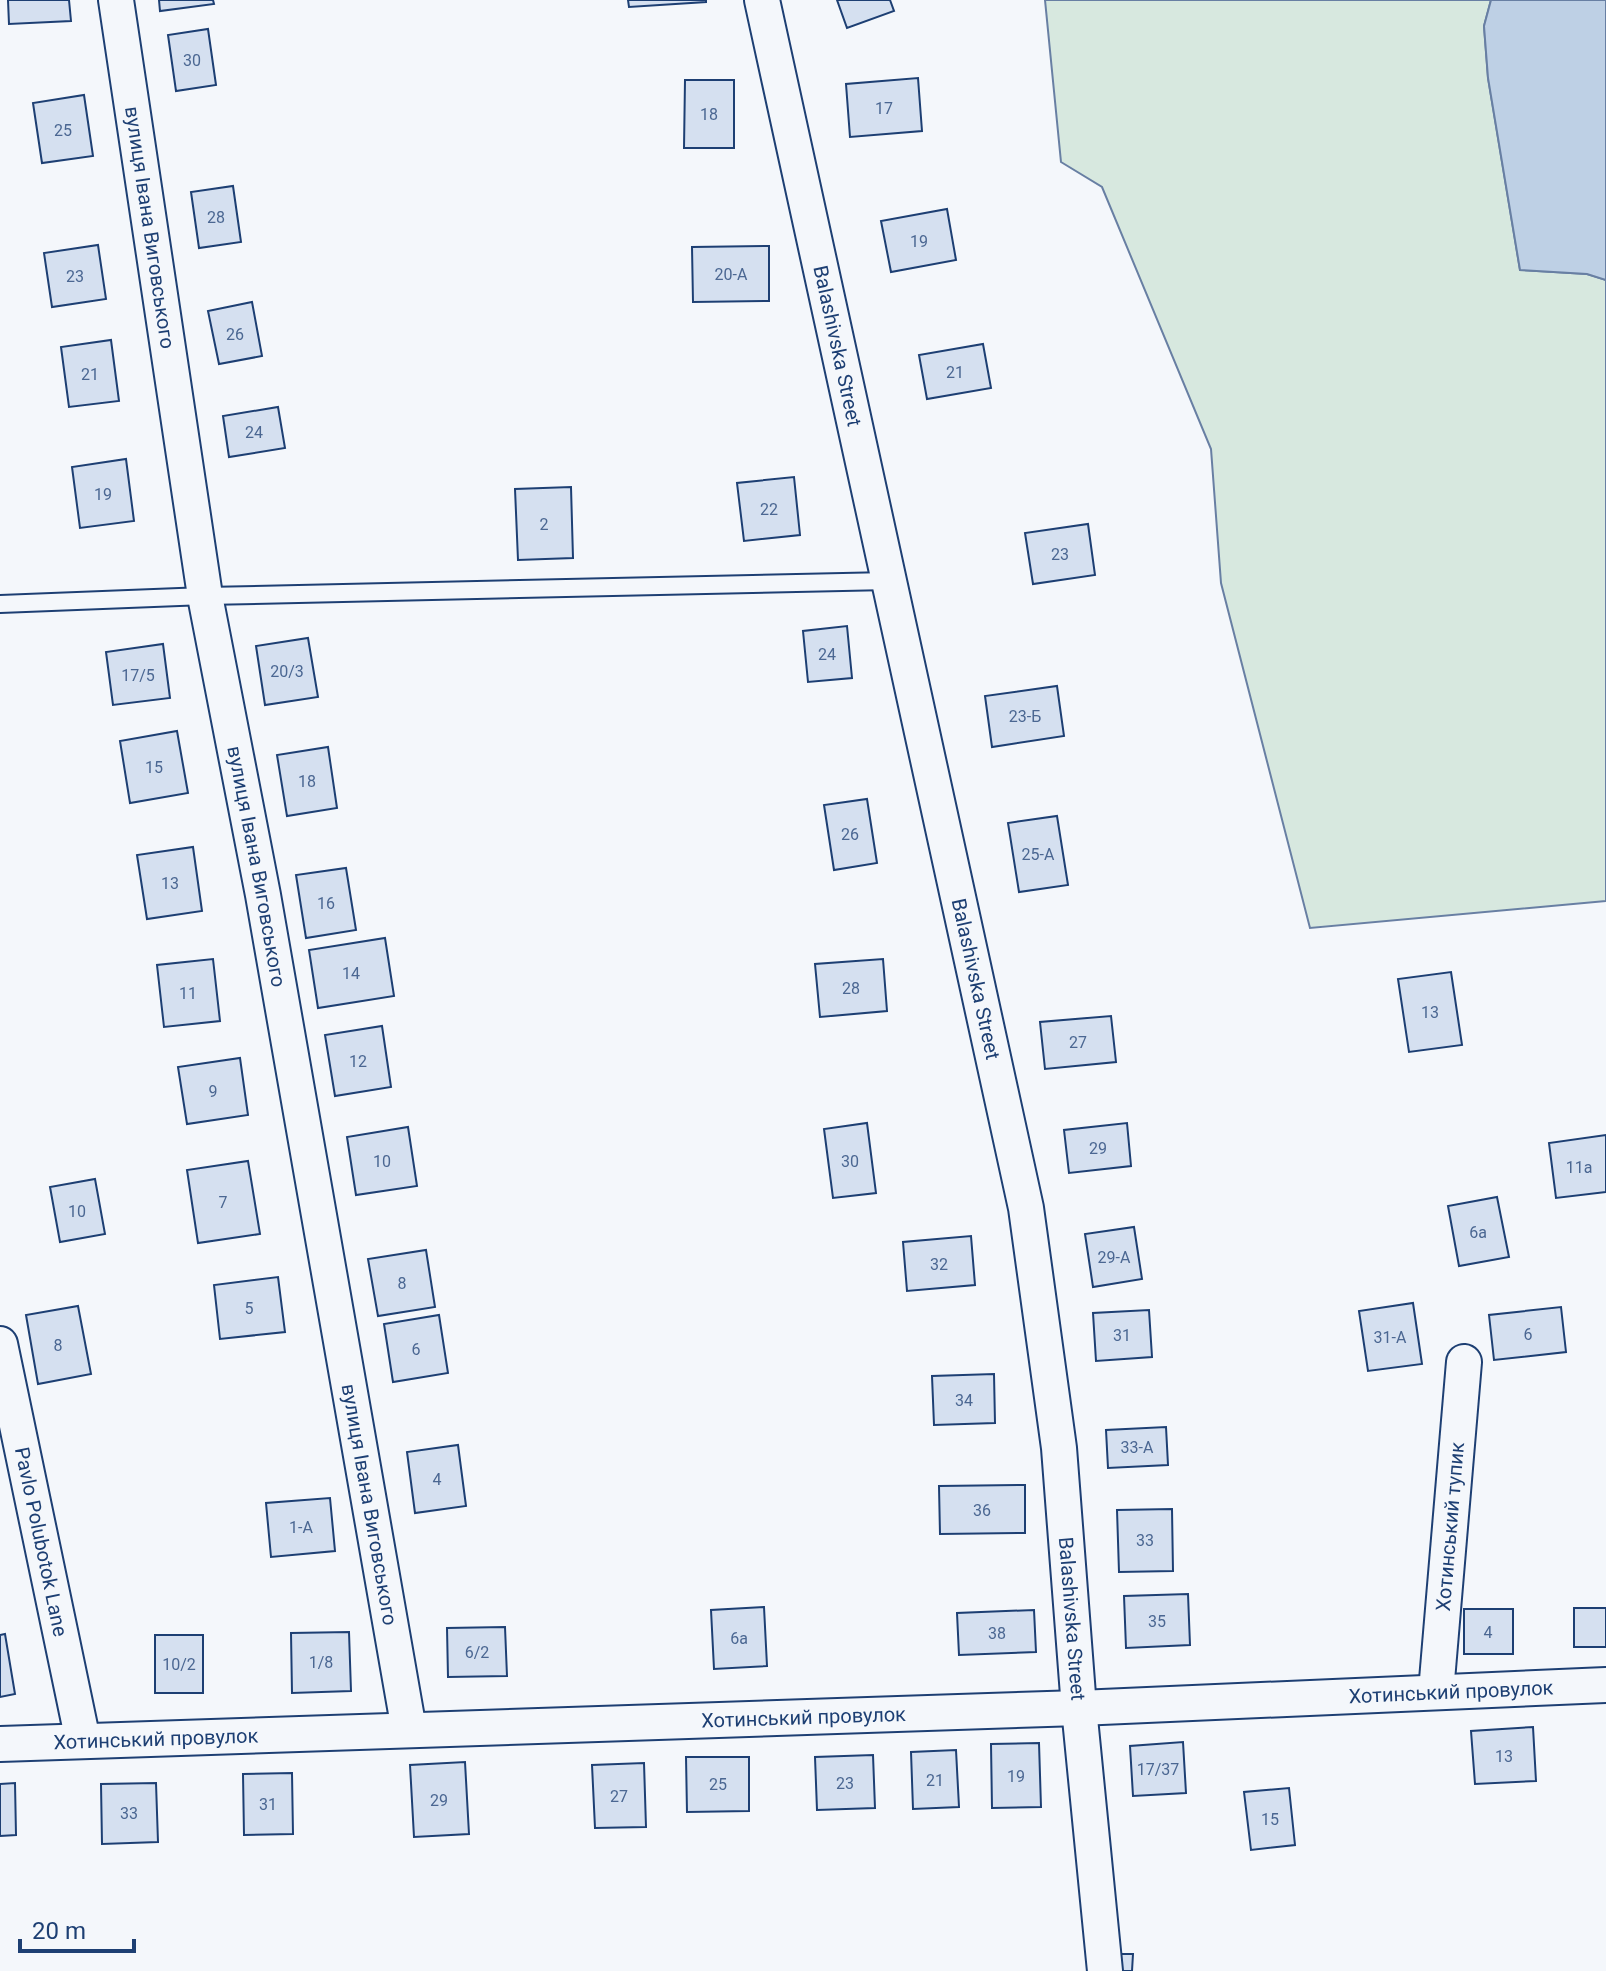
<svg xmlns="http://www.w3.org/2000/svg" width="1606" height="1971" font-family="Roboto,sans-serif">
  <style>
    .green { fill: #d7e8df; stroke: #687fa3; stroke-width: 2 }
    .water { fill: #bed0e5; stroke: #687fa3; stroke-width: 2 }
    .building { fill: #d5e0f0; stroke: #1d3f73; stroke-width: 2 }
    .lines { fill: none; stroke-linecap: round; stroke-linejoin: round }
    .lane-casing { stroke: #1d3f73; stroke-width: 20 }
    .street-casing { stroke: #1d3f73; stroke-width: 38 }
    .lane { stroke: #f4f7fb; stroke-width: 16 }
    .street { stroke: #f4f7fb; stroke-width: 34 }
    .labels { text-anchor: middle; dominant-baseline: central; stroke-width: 6; stroke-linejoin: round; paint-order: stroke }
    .number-label { font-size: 16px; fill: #4b6792 }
    .street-label { font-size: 20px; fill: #1d3f73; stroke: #f4f7fb }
  </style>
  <rect width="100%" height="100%" fill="#f4f7fb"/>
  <path class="green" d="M1045,0H1491L1484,26L1488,78L1520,270L1587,274L1606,280V901L1310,928L1221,583L1211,449L1102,187L1061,162Z"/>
  <path class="water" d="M1491,0H1606V280L1587,274L1520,270L1488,78L1484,26Z"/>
  <path class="building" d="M8,0H69L71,21L9,24Z
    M159,0H213L214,4L160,11Z
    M628,0H706V2L629,7Z
    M837,0H890L894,11L847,28Z
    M208,29L216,85L176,91L168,35Z
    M918,78L922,131L850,137L846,84Z
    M685,80H734V148H684Z
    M84,95L93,156L42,163L33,103Z
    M233,186L241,242L199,248L191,192Z
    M947,209L956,260L891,272L881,221Z
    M98,245L106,299L52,307L44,253Z
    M769,246V301L693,302L692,247Z
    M252,302L262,356L219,364L208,311Z
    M111,340L119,401L69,407L61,347Z
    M983,344L991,388L927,399L919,355Z
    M278,407L285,448L229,457L223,416Z
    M126,459L134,521L80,528L72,467Z
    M794,477L800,535L744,541L737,483Z
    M571,487L573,558L518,560L515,489Z
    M1088,524L1095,575L1033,584L1025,533Z
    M847,626L852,678L808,682L803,631Z
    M308,638L318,697L265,705L256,646Z
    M163,644L170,698L113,705L106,652Z
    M1057,686L1064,736L992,747L985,696Z
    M177,731L188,793L130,803L120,741Z
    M328,747L337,808L287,816L277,755Z
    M867,799L877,863L834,870L824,805Z
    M1057,816L1068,885L1019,892L1008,823Z
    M193,847L202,911L147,919L137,855Z
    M346,868L356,930L306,938L296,875Z
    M385,938L394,996L318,1008L309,950Z
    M213,959L220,1021L164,1027L157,965Z
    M883,959L887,1011L820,1017L815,964Z
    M1451,972L1462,1045L1409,1052L1398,979Z
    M1111,1016L1116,1062L1045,1069L1040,1022Z
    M382,1026L391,1087L335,1096L325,1035Z
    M240,1058L248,1115L187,1124L178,1067Z
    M867,1123L876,1193L833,1198L824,1129Z
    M1127,1123L1131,1166L1069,1173L1064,1130Z
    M408,1127L417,1186L356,1195L347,1137Z
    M1606,1135V1192L1556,1198L1549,1143Z
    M248,1161L260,1234L198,1243L187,1170Z
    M95,1179L105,1234L60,1242L50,1187Z
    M1497,1197L1509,1257L1459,1266L1448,1206Z
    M1134,1227L1142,1279L1093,1287L1085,1234Z
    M971,1236L975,1285L907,1291L903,1242Z
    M426,1250L435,1307L378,1316L368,1259Z
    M278,1277L285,1332L220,1339L214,1285Z
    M1413,1303L1422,1364L1368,1371L1359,1311Z
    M78,1306L91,1374L38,1384L26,1315Z
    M1561,1307L1566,1352L1494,1360L1489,1315Z
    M1149,1310L1152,1357L1096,1361L1093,1313Z
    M439,1315L448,1373L393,1382L384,1324Z
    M994,1374L995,1423L934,1425L932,1376Z
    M1166,1427L1168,1465L1108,1468L1106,1430Z
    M458,1445L466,1506L415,1513L407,1452Z
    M1025,1485V1533L940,1534L939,1486Z
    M330,1498L335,1551L271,1557L266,1503Z
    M1172,1509L1173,1571L1119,1572L1117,1510Z
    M1188,1594L1190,1645L1126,1648L1124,1596Z
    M764,1607L767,1666L714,1669L711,1610Z
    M1574,1608H1606V1647H1574Z
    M1464,1609H1513V1654H1464Z
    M1034,1610L1036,1652L959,1655L957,1613Z
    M505,1627L507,1676L448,1677L447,1628Z
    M349,1632L351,1691L292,1693L291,1633Z
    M5,1634L15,1694L0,1697V1635Z
    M155,1635H203V1693H155Z
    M1533,1727L1536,1781L1475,1784L1471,1731Z
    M1183,1742L1186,1793L1133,1796L1130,1746Z
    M1039,1743L1041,1807L992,1808L991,1744Z
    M956,1750L959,1807L913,1809L911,1752Z
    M873,1755L875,1808L817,1810L815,1757Z
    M686,1757H749V1811L687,1812Z
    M465,1762L469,1834L414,1837L410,1765Z
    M644,1763L646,1827L595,1828L592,1765Z
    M292,1773L293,1834L244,1835L243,1774Z
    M15,1783L16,1835L0,1836V1784Z
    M156,1783L158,1842L102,1844L101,1784Z
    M1289,1788L1295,1845L1251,1850L1244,1792Z
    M1119,1954H1133L1132,1971H1119Z"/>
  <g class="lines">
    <defs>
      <path id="lane" d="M0,604L205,596L889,581"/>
      <g id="street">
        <path id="s1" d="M116,0L205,596L263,895L409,1730"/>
        <path id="s2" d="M762,0L1026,1208L1059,1448L1079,1708L1105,1971"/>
        <path id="s3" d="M0,1344L83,1741"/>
        <path id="s4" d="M1436,1692L1464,1362"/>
        <path id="s5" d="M0,1744L1079,1708L1606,1685"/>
      </g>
    </defs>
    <use href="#lane" class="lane-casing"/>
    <use href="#street" class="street-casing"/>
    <use href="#lane" class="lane"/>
    <use href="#street" class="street"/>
  </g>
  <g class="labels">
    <g class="number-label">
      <text x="192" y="60">30</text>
      <text x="884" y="108">17</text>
      <text x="709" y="114">18</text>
      <text x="63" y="130">25</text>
      <text x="216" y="217">28</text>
      <text x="919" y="241">19</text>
      <text x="731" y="274">20-А</text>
      <text x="75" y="276">23</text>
      <text x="235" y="334">26</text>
      <text x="955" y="372">21</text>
      <text x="90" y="374">21</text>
      <text x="254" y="432">24</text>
      <text x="103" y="494">19</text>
      <text x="769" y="509">22</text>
      <text x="544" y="524">2</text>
      <text x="1060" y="554">23</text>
      <text x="827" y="654">24</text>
      <text x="287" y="671">20/3</text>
      <text x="138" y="675">17/5</text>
      <text x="1025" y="716">23-Б</text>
      <text x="154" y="767">15</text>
      <text x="307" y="781">18</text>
      <text x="850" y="834">26</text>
      <text x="1038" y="854">25-А</text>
      <text x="170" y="883">13</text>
      <text x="326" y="903">16</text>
      <text x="351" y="973">14</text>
      <text x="851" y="988">28</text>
      <text x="188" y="993">11</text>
      <text x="1430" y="1012">13</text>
      <text x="1078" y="1042">27</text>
      <text x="358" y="1061">12</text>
      <text x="213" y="1091">9</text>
      <text x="1098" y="1148">29</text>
      <text x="382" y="1161">10</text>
      <text x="850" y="1161">30</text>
      <text x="1579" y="1167">11а</text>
      <text x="223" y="1202">7</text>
      <text x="77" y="1211">10</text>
      <text x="1478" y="1232">6а</text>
      <text x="1114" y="1257">29-А</text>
      <text x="939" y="1264">32</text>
      <text x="402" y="1283">8</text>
      <text x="249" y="1308">5</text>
      <text x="1528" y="1334">6</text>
      <text x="1122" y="1335">31</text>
      <text x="1390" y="1337">31-А</text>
      <text x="58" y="1345">8</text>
      <text x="416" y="1349">6</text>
      <text x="964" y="1400">34</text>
      <text x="1137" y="1447">33-А</text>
      <text x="437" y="1479">4</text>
      <text x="982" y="1510">36</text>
      <text x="301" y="1527">1-А</text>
      <text x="1145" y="1540">33</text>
      <text x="1157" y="1621">35</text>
      <text x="1488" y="1632">4</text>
      <text x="997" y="1633">38</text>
      <text x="739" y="1638">6а</text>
      <text x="477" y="1652">6/2</text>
      <text x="321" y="1662">1/8</text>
      <text x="179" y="1664">10/2</text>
      <text x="1504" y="1756">13</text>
      <text x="1158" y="1769">17/37</text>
      <text x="1016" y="1776">19</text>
      <text x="935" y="1780">21</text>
      <text x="845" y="1783">23</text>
      <text x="718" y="1784">25</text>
      <text x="619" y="1796">27</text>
      <text x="439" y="1800">29</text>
      <text x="268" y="1804">31</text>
      <text x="129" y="1813">33</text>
      <text x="1270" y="1819">15</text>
    </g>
    <g class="street-label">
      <text stroke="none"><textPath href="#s1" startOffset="230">вулиця Івана Виговського</textPath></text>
      <text stroke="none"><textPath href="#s2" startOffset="354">Balashivska Street</textPath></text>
      <text stroke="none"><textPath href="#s1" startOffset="878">вулиця Івана Виговського</textPath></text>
      <text stroke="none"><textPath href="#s2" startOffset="1002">Balashivska Street</textPath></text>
      <text stroke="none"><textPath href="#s1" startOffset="1526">вулиця Івана Виговського</textPath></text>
      <text stroke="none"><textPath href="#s4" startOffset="166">Хотинський тупик</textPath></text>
      <text stroke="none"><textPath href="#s3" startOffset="202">Pavlo Polubotok Lane</textPath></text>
      <text stroke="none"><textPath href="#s2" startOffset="1650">Balashivska Street</textPath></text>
      <text stroke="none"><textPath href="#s5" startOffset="1452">Хотинський провулок</textPath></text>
      <text stroke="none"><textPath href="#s5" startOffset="804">Хотинський провулок</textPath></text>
      <text stroke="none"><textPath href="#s5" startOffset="156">Хотинський провулок</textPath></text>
    </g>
  </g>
  <path d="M20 1939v12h114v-12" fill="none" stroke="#1d3f73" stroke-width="4"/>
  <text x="32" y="1939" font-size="24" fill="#1d3f73" stroke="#f4f7fb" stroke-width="6" paint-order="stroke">20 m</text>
</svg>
